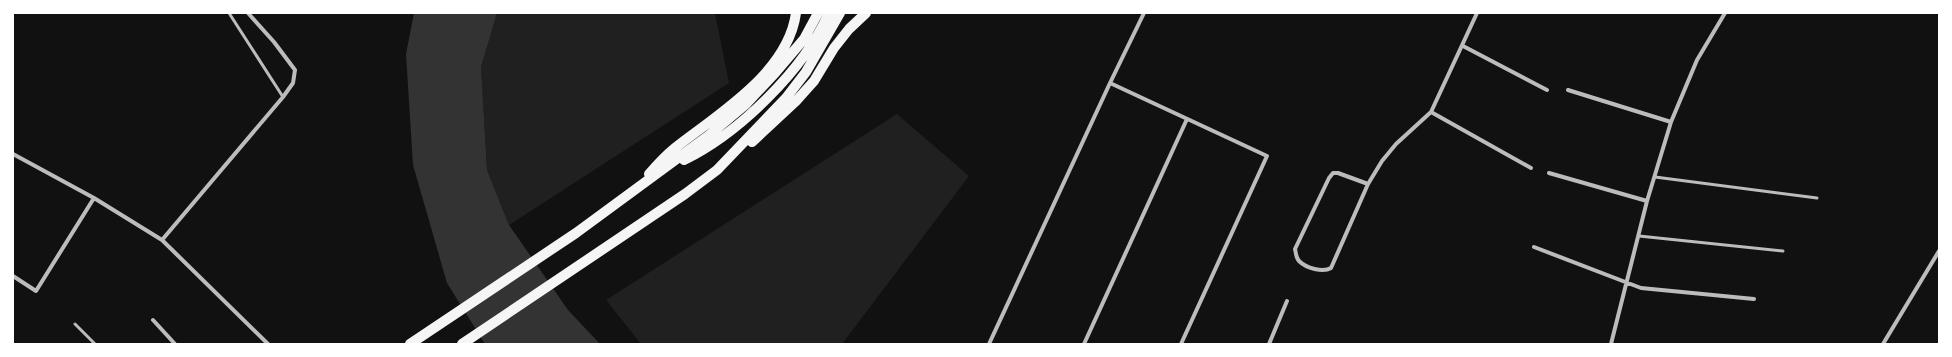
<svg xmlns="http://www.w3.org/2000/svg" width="1952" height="357" font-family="Literata,serif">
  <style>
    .green { fill: #202020 }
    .water { fill: #333 }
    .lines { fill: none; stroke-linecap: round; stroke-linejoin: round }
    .service { stroke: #bcbcbc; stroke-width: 3 }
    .minor { stroke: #bcbcbc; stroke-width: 4 }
    .primary { stroke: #f5f5f5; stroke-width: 10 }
  </style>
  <rect width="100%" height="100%" fill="#111"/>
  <path class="green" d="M497,13H715L729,83L509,225L487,170L481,67Z
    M897,114L969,176L842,344H641L606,300Z"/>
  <path class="water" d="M414,13H497L481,67L487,170L509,225L568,310L600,344H485L447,283L413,165L406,54Z"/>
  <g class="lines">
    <path class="service" d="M229,13L283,97
      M1655,177L1817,198
      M1639,236L1783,251
      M75,324L95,344"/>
    <path class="minor" d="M1463,46L1547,90
      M1110,83L1267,156L1181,344
      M1568,90L1671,122
      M1431,112L1531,168
      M13,154L94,198L162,240L268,344
      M1549,173L1647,201
      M1368,184L1331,268C1323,273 1306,268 1299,261C1296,258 1296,253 1295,249L1329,178L1333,173H1338L1368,184L1382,161L1396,144L1431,112L1477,13
      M162,240L283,97L293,83L295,70L274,42L248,13
      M1534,247L1641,288L1754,299
      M13,276L36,291L94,198
      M153,320L175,344
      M989,344L1110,83L1144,13
      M1084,344L1187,119
      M1269,344L1287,301
      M1611,344L1647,201L1671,122L1697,60L1725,13
      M1883,344L1939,251"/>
    <path class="primary" d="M752,142L797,100L814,81L834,48L849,29L866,13
      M684,160C739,133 804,70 829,13
      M649,174C657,165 665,156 675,148C718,114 788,73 796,13
      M410,344L576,233L708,136L745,105L775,73L804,39L818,13
      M462,344L685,194L717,170L786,98L806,72L840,13"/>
  </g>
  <rect width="1952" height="357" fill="none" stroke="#ffffff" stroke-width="28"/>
</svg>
